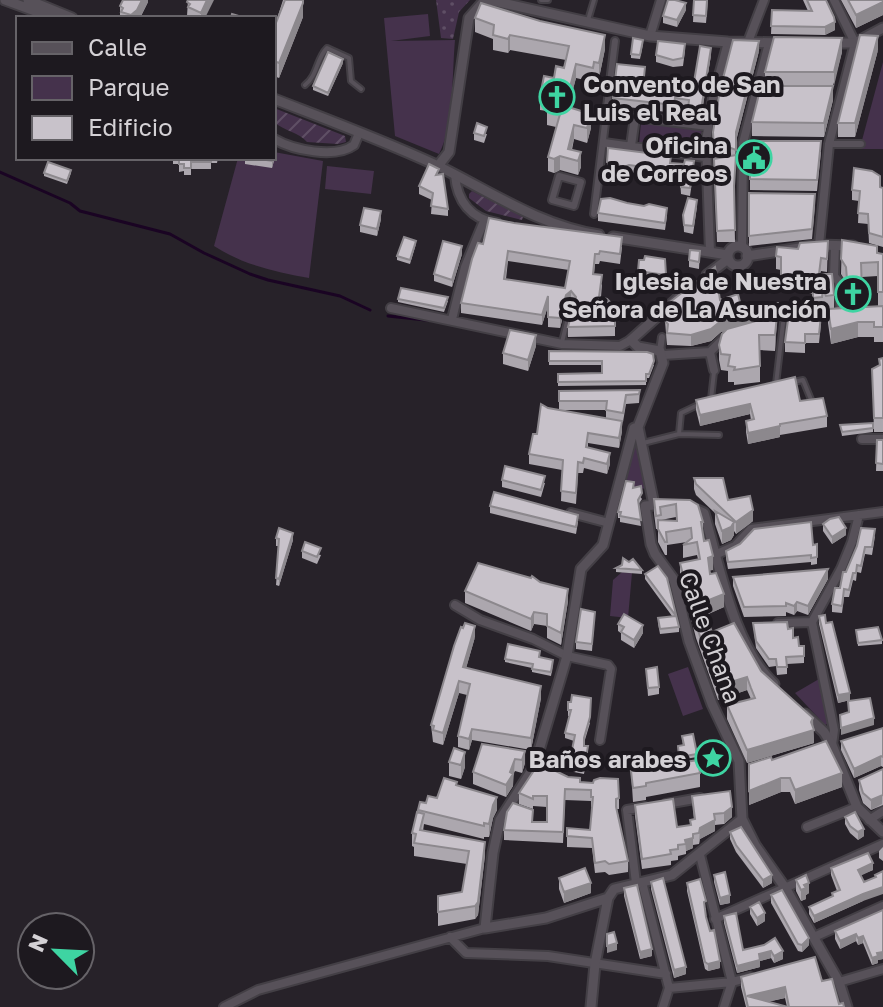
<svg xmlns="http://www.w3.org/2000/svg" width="883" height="1007" font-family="'Golos Text',sans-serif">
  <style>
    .grass { fill: url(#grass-dots) }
    .park { fill: #45324c }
    .garden { fill: url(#garden-furrows) }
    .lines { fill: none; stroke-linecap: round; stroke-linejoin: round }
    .stream { stroke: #1a0423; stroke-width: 3 }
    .service-casing { stroke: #433f45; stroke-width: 8 }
    .pedestrian-casing { stroke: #433f45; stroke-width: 10 }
    .minor-casing { stroke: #433f45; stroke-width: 12 }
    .tertiary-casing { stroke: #433f45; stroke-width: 13 }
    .service { stroke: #575159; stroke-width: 4 }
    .pedestrian { stroke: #575159; stroke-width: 6 }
    .minor { stroke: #575159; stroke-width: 8 }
    .tertiary { stroke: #575159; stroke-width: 9 }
    .wall { fill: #aca7ae; fill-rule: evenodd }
    .shaded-wall { fill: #8c888d }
    .building { fill: #c8c2ca; stroke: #8c888d; stroke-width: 2; fill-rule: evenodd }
    .labels { text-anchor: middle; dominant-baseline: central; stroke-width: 8; stroke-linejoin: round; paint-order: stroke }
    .poi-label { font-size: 24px; font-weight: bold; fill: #d4d1d5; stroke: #1d191f; text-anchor: end }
    .street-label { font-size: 24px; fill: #d4d1d5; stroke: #1d191f }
  </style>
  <defs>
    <pattern id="grass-dots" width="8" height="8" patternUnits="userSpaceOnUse" patternTransform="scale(2)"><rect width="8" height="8" fill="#45324c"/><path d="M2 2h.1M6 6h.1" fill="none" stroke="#5f4f65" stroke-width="1.8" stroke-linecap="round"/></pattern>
    <pattern id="garden-furrows" width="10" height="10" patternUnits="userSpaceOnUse" patternTransform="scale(2)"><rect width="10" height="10" fill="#45324c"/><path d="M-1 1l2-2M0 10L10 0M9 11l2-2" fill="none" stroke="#5f4f65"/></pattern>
  </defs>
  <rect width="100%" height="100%" fill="#272229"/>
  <path class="grass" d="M436,0H470L459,12L453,39L441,38Z"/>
  <path class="park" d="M428,14L430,36L391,41L455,40C452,73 454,126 439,154L395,136L384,18Z
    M883,62V149H860L861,144Z
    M641,122L702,129L699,152L639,145Z
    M274,152L323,161L309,278C276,272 243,265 214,246L238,158H274Z
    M327,166L374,171L371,194L325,189Z
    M635,441H639L647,489L623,486Z
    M622,572L632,573L628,618L610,616L613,580Z
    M688,667L703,709L683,716L668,674Z
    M819,679L829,723L825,725L795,693Z"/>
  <path class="garden" d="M274,108L345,136L346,142L338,144L307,142C299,132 284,131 274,122Z
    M472,191L523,217L522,220L486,211L469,198V194Z"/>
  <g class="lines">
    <path class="stream" d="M0,172L70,203L80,211L170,234L204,253L250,274L268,280L340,296L370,310
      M388,316L435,321"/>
    <defs>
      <path id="service" d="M541,0H548
        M588,20L594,0
        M305,85C318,75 316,59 327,48L349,58L351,81L361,89
        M562,342L571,306
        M793,382L803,380L812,402
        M776,384L783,323
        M711,399L714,372
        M679,434L719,435
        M643,443L679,434L681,413L700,404"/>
      <path id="pedestrian" d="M829,144H861
        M559,176L581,182L574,206L552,200Z
        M594,214L615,41
        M660,351L662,337"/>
      <path id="minor" d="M650,36L661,0
        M748,42L764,0
        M274,139C293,150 335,159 354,145L359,133
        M604,143L705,157
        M631,146L635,117L708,126
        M455,175C457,201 471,219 497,223
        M819,245L829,144L855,43L834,0
        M835,246L834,276L839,282L841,314
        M742,247L743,143L769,43
        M710,252L706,141L713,98L728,42
        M391,308L562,344L620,346L631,340
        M452,319L465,267L484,221
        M710,352L714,370
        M663,355L710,352L723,339L729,337
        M862,439H883
        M571,513L609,523
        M717,554L735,546L751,529L883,512
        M455,605L480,620L533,639L567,656L608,665L611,669L600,740
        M778,623L812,622
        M832,745L834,730L812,622L841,569L852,542L859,515
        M666,804L700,798
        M869,820L883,811
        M807,827L857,807
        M700,855L732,982L724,1007
        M642,882L669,988L663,1007
        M636,883L627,810L645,807
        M715,919L883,844
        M450,937L466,953L548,956L666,974
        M814,937L883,906
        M839,982L883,969
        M669,988L732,982L750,977
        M224,1007L258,990L485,928"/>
      <path id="tertiary" d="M5,0L54,18
        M28,0L72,18
        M489,0L650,36L728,42L785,43
        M832,43H855L883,28
        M274,99C328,120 382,140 434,164C488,190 539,226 599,235
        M438,166L449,152L469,18L485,0
        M613,237L728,255
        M728 256a10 10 0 1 1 20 0a10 10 0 1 1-20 0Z
        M747,256L819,245L853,246
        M707,275L728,259
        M638,427L654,505L645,506L651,544L655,554L674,580L689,641L712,704L739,761L742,819L755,845L786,889L839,982L847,1007
        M688,506L704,513C720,567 733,645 774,684
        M805,714L824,732L832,745L857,807L883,832
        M608,898L546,918L485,928L493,853L500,820L534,767L567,656L581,569L603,545L634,428L638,427L663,363L660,351L638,347L631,340L679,297
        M591,1007L595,964L608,898L614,889L672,875L742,819"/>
    </defs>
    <use href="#service" class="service-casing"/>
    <use href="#pedestrian" class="pedestrian-casing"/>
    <use href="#minor" class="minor-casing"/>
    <use href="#tertiary" class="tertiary-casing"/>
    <use href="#service" class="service"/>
    <use href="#pedestrian" class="pedestrian"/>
    <use href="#minor" class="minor"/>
    <use href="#tertiary" class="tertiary"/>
  </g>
  <path class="wall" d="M188,0L205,18H188L187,16Z
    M283,0H303V17L279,78L274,76V28Z
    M694,0H708L706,23L693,22Z
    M803,0H826L835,30L825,35L771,34L772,10L808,11Z
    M841,0H883V15L856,28Z
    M148,2L140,18H120V6Z
    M686,10L677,27L663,23V16Z
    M475,18L605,49L599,78L594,76L593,82L576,78L568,107L591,128L587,143L574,139L572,150L581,152V167L578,175L560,170L554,173L548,171V157L556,127L547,125V111L540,110V96L554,78L564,68L566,60L510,50L508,53L493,50V39L475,32Z
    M643,44L640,59L631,58V54Z
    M878,50L855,137H838V123Z
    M685,51L683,66L673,67L656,62V55Z
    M759,51L736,141L734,194L735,242H717L713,132Z
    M842,52L833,86V100L824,137L752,136V122L765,86V72Z
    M711,55L701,118L688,116V107L675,105L674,113L613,105V98L645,75L644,86L689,93Z
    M343,63L328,96L313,90V86Z
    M474,133L487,134L484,143L474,140Z
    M750,141L821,152L817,191L750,190Z
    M277,149L272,168L245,164V158H274Z
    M173,158H218L217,163H211V169H191V175H184V171L179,172V164H173Z
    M607,162L684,164L694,168L690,196L681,194L680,180L629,172L624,174L607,169Z
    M44,173H71L67,184L44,176Z
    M439,175L448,209V216L431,214L432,200L419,194V186Z
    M880,187L883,188V247L869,243L868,224L858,223L859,201L852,200V190Z
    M749,193L815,205L812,239L749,246Z
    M697,207L693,234L684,232L683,215Z
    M598,213L667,216L665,230L598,221Z
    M381,219L377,236L360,232V225Z
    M842,240L883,254V342H874V337H858L831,344L828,323V309H826L823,301L822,310L813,311V294L781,289V270L776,269V256L828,241L827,272L821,271L820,274L834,295V308L878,306V276L862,277V306L848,307L846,282L841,274Z
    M478,243L622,247L620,264L600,261L599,264H595L594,274L602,285L601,297L612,310H615V336L568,337V327L574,304L571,301L566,305L560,328L548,327V306L542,325L461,313V303ZM508,261L569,270L565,288L506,279Z
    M416,244L410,264L397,260V256Z
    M700,251L699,269L689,267V260Z
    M462,254L452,287L434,281V274Z
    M665,259L666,282L638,278V271L644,260Z
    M398,299L448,301L444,312L398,302Z
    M720,300L742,310L755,321L770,317V303L780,315L777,316L775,351L760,350V382L734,385V382H728V371L721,370L719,360V345L725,331L721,332L711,341L691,346L667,345L665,321Z
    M821,324L819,343H805V353L785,352V342Z
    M536,346L528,371L503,364V353Z
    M549,351L654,365L649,378H646V385L558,386V374L602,373V365H549Z
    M883,358V432H874L872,369L879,365V359Z
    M640,390L639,403L626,404L623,422L622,421V431L619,448L588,443V447L610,464L607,474L584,468L583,473H578L576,504L561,501L562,470L529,464V454L548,408L606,418V410H559V391Z
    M696,400L800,401L827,416V427L780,435V437L748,444L746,432V421L751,420L750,414L700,426L696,410Z
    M873,423V432L842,436L840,425Z
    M877,440H883V471H876Z
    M694,478L728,500L753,521L736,534L734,531V535L731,540L722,544L715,524V513L696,495L694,489Z
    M502,480L545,483L541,497L502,487Z
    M634,488L642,499L638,505L641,526L620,522V518H618V512Z
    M654,499L690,500L703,522V534L713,570H710V574L724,607L706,615L712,632L761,671L813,725L814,743L747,763L727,719V705L751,699L747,690L718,700L696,638L680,576V563L698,559L697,555L683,558V545L687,542L667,545V555H665L658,542V529H656L654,513ZM676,517V521L661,520Z
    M490,506L578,522L576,534L490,513Z
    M823,524L846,535L832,544L823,531Z
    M875,536L872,555L865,554L861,573L857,572L856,581L853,580L849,597H844L842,613L832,612V604L857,546Z
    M276,538L293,540L279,586L276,585L279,546H276Z
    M813,545L817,557V564L811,565V562L728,569L726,558V551Z
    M302,551L321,555L317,564L302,558Z
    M658,566L679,627V632L660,634L658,623L672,616L645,579V574Z
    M616,568L642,570V574L616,572Z
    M733,577L828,579L808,615L797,611L794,615L786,612V616L744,617L733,586Z
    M465,591L568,601L561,645L547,638V626L534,624L531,631L465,603Z
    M595,612L592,651L576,649V642Z
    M819,616L826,623L850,700L838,703L819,624Z
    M753,623L788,629L799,646H804V663L787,664V674L777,675L776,666L769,667L756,648Z
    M618,624L643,633L634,648L621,640V633L618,631Z
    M856,630L882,640V644L858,646Z
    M475,637L466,668L541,698L531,750L472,740L469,750L458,747V736L467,695L459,693L443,745L433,742L431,725Z
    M540,657L553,664L551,676L532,672V668L505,662V659Z
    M646,669L659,687V694L648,696Z
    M568,702L590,723L584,743L588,752L584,774L569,771L574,741L565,738V733L570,716H568Z
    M883,728V767L881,766L854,778L841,750V741Z
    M682,736L697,754V757L679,760L678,746H683Z
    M721,747L722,763L710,764L709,748Z
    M525,751V763L522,773L515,771L513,775V786L506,797L473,784V772Z
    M647,753L649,768L700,773V787L646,797V800L633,802L631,771H628L627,755Z
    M772,760L842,787L795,804L790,792H781L749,805Z
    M449,762L465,767L461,779L449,776Z
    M883,769V805L871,810L863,803L859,790V780Z
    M568,777L619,798V809H617L628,861V872L609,875L605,872L595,873L592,848L567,847V828L590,830L592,807H591V801L565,800L563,843L504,840V830L533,822H547V807L533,806V809L519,804V793Z
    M457,785L497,810L493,818L489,837H484V839L424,824L423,831L485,855L478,915L475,919L438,926V896L462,892L467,864L414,856V847L412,846V833L418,810L426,803Z
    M692,796L732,817L724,824L715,825V831L700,839L699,844L693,845V848L686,851V854L678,856V860L671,861V865L642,869L635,816V805L677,827L690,825V820L694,819Z
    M845,817L864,836L858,840L850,833L845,824Z
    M730,832L772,883L763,888L736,852L730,839Z
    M883,847V861L879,858V851Z
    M831,868L873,870L860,875L864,882L875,877V875L883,871L863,901L814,923L809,914V907L832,896V893L837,891L831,875Z
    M714,875L730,903L720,905L714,882Z
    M559,878L591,893L564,903L559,889Z
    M796,880L809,893L806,895V899L801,901L796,891Z
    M651,882L686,974L674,978L651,889Z
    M687,883L706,909H705L706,917L720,968L708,971L705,969L687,891Z
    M624,888L652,956L640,959L624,896Z
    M771,895L809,945L802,952L798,951L771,903Z
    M750,907L765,921L757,926L750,914Z
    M883,910V959L878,960V963L872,965L863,943L858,945L856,941L840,949L835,939V931Z
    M724,916L743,950L764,945L783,959L774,963L771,958L760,961V967L737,973L724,923Z
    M741,977L822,981L839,1004L844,1007H746L741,987ZM785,998L787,1007L767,1002Z"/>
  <path class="shaded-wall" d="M142,0H148V2L140,18H131V15Z
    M207,0H214L205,18H201V13Z
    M883,2V15L856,28V15Z
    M303,3V17L279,78V63Z
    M686,3V10L677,27V20Z
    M835,22V30L825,35V27Z
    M510,35V50L508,53V39Z
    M605,35V49L599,78V63Z
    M878,36V50L855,137V123Z
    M842,38V52L834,86V72Z
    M759,41V51L736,141V132Z
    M711,48V55L701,118V110Z
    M343,59V63L328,96V93Z
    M576,64V78L568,109L565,106Z
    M833,86V100L824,137V123Z
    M591,114V128L587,143V128Z
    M574,125V139L569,158L568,149Z
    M277,142V149L272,168V158H274V152Z
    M581,152V167L578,175V161Z
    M560,156V170L554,173V159Z
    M629,165V172L624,174V167Z
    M381,211V219L377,236V229Z
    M462,246V254L452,287V280Z
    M571,291V301L566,305L560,328V318L566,295Z
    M548,296V306L542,325V315Z
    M780,307V315L777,316L775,351V335L770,318V311Z
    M755,310V321L721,332L711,341L691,346V335L721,321Z
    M858,322V337L831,344V329Z
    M536,335V346L528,371V360Z
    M750,404V414L700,426V415Z
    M622,421V431L619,448V438Z
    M780,426V437L748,444V433Z
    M610,453V464L607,474V464Z
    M753,510V521L736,534V522Z
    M734,522V535L731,540L722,544V531Z
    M846,528V535L832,544V537Z
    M293,533V540L279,586V579Z
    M713,556V570L708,571V558Z
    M828,569V579L808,615V606Z
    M568,589V601L561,645V633Z
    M724,594V607L704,616L703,621L704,602Z
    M797,602V611L794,615V606Z
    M534,612V624L531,631V619Z
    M643,625V633L634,648V640Z
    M475,626V637L463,679V667Z
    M747,677V690L718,700V686Z
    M459,681V693L443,745V733Z
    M541,686V698L531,750V738Z
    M850,693V700L838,703V695Z
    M813,718L814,743L747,763V750L811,722Z
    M874,718V725L841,735V728Z
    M472,729V740L469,750V739Z
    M525,751V763L522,773V760Z
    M465,752V767L461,779V765Z
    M881,756V766L854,778V769Z
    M515,759L513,786L506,797V785Z
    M842,773V787L795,804V790Z
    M781,778V792L749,805V791Z
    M882,794V804L871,810V800Z
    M497,797V810L493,818L489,837V824L493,805Z
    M732,807V817L724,824V813Z
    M715,820V831L700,839L699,844L700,828Z
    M864,829V836L858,840V832Z
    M693,838V848L686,851L685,840Z
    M485,842V855L478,915L475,919V906Z
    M873,863V870L858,877V870Z
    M772,875V883L763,888V880Z
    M591,883V893L564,903V892Z
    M809,883V893L806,895V899L801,901V890L804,885Z
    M883,887V894L863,901L814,923V916L863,894Z
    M730,895V903L720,905V898Z
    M765,913V921L757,926V918Z
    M856,934V941L840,949V941Z
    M863,936V943L858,945V938Z
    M809,938V945L802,952V945Z
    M617,943V950L607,953V946Z
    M652,949V956L640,959V952Z
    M771,951V958L760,961V967L737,973V966L759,954Z
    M783,951V959L774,963V956Z
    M883,952V959L878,960V963L872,965V958L877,953Z
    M720,961V968L708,971V964Z
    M686,967V974L674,978V970Z
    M785,987V998L748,1006L747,996Z"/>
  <path class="building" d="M123,0H142L137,10L131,15L121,12L123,8L120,6Z
    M188,0H207L201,13L188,7L190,4L187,2Z
    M285,0H303V3L279,63L274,61V28Z
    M668,0H675L686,3L677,20L663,16Z
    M694,0H707L706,16L693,15Z
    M807,0H826L834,17L835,22L825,27L771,26L772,10L812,11Z
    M848,0H883V2L856,15Z
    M481,3L540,21L605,35L599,63L594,62L593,68L576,64L568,95L565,106L591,114L587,128L574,125L568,149L581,152L578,161L560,156L554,159L548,157L560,114L547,111L550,98L540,96L544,76L554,78L556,66L564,68L569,46L510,35L508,39L493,35L494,25L475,18Z
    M232,14L242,17L241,18H231Z
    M860,35L878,36L855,123H838Z
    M774,37L842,38L834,72H765Z
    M633,38L643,40L640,55L631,54Z
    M733,40L759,41L736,132V150L731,148L714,149L713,132L720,90Z
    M658,41L685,44L683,58L673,60L656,55Z
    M700,46L711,48L701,110L688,109L689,100L675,98L674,105L613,98L617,64L645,67L643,86L668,88L689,93L694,82Z
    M328,52L343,59L328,93L313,86Z
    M761,86H833L824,123L752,122Z
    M477,123L487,127L484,136L474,133Z
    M750,141H821L817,180L750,179Z
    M608,148L671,156L670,163L684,164L685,160L694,161L690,188L681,187L680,172L629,165L624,167L607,162Z
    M736,155L734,186L735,230L717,231L714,159Z
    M179,158H211V162H191V168H184V164H179Z
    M255,158H272V161Z
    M48,162L71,170L67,181L44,173Z
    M429,164L439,169L436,175L443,174L448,209L431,206L433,193L419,186Z
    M854,168L872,171L880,176V187L883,188V237L869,233L868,214L858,213L860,191L852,190Z
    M749,193L815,194L812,229L749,236Z
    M610,198L627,203L644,206L649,204L667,208L665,223L598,213L601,199Z
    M688,198L697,200L693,226L684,225L683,215Z
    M364,208L381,211L377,229L360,225Z
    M489,218L514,223L622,237L620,254L600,251L599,254H595L593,274L602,275L599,297L607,299L612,304V310H615V326L568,327L576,297L571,291L566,295L560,318L548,317V296L542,315L461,303L472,259L478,243L483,244ZM508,251L570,261L565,288L504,279Z
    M404,237L416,241L410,260L397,256Z
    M842,240L877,246V253L883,254V292H878V262L861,263L862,292H848L846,267L841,259Z
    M443,241L462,246L452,280L434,274Z
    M828,241L827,259L821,258L819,274H832L834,295L826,296L823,289L822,297L813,298V281L781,276V257L776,256L777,247L798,249L800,243Z
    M690,250L700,251L699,262L689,260Z
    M645,256L665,259L666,275L638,271L639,260H644Z
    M715,267L720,300L738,294L742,310L755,306V310L721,321L711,329L691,335L667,333L668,324L665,321L670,302Z
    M401,288L448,297L444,308L398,299Z
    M770,303H778L780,307L770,311Z
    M883,306V327H874V322H858L831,329L828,309Z
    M777,315L775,335H759L760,366L734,370L735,367L728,366L730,355L721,354L719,345L722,334L727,329Z
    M821,315L819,334H805V343L785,342L788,320Z
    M510,330L536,335L528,360L503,353Z
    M549,351L647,352L653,354L654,361L649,374H646V381L558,382V374L602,373V361H549Z
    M883,358V418H874L872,369L880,365L879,359Z
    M795,377L800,401L823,398L827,416L780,424V426L748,433L746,421L754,419L750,404L700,415L696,400Z
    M640,390L639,394L626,395L623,413L606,410L607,401H559V391Z
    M541,404L548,408L622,421L619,438L588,433L586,447L610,453L607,464L584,458L583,463L578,462L576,493L561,491L563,460L529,454L533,434H537Z
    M873,423V428L842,432L840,425Z
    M877,440H883V464L876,463Z
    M505,466L545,476L541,490L502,480Z
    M694,478H723L728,500L750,496L753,510L736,522L696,484Z
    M626,481L634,482L633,488L641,486L642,493L638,500L641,520L620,516L621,512H618Z
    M494,492L578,515L576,527L490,506Z
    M654,499L690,500L698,505L703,522H701L704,541L709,540L713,556L708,558L710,574L716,573L724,594L704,602L703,608L712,632L734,623L761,671L813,718L811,722L814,730L747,750L727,705L755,698L751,688L747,677L718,686L696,625L680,563L700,559L697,542L683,545L692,538L691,528L666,532L667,542H665L658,529V520L677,521L676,504L660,507L661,515L656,516Z
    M715,511L734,522L731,527L722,531Z
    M839,517L846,528L832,537L823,524L830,519Z
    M811,522L813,545L817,544V557L811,558V555L728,562L726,551L740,544L754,529Z
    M279,528L293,533L279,579L276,578L279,539L276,538Z
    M861,528L875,529L872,547H865L861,566L857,565L856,573H853L849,590L844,589L842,606L832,604L835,588H840L843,572H846L857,546Z
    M305,542L321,548L317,557L302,551Z
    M623,558L629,562L633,559L642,570L616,568L622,565Z
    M478,563L531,578L532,576L540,582L568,589L561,633L547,626V614L534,612L531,619L465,591Z
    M658,566L667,578L679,627L660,629L658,618L676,616L645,574Z
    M828,569L808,606L797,602L794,606L786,603V606L744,607L733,577Z
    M581,609L595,612L592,644L576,642Z
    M624,614L643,625L634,640L621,632L624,627L618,624Z
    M825,615L826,623L832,622L850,693L838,695L819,616Z
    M787,622L788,629L793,628V638L798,637L799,646H804V656L786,657L787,667H777L776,659H769L756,641L753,623Z
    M465,623L475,626L463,667L541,686L531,738L472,729L469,739L458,736L470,684L459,681L443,733L433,730L434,726L431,725L454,646L461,627L463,628Z
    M878,627L882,640L858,643L856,630Z
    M508,644L540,651L539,657L553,660L551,672L532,669L533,664L505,659Z
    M657,667L659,687L648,688L646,669Z
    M572,695L591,698L590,717L584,738V746H588L584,769L569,765L575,735L565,733L571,710H568V702H571Z
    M870,698L874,718L841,728L840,715L849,712L848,701Z
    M883,728V757L881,756L854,769L841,741Z
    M693,734L697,754L679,757L678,746L684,745L682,736Z
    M826,741L842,773L795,790L790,778H781L749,791V764L771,757L772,760Z
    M482,744L525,751L522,760L515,759L510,772L513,774L506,785L473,772Z
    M721,747L722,760L710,761L709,748Z
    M454,748L465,752L461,765L449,762Z
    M647,753L649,766L628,768L627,755Z
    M698,760L700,773L646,783V786L633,788L631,771Z
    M539,763L568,777L580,778V782L593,783L594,780L600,778L618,779L619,798L616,799V807L628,861L609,864L605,861L595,863L592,838L567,836V828L590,830L593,797H591V790L565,789L563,832L504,830L507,812L513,803L533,810L532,822H547V796H533V799L519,793Z
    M883,769V795L871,800L863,793L859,780Z
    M444,778L457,782L456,785L497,797L493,805L489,824L484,823V826L418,810L420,802L426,803L428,796L437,798Z
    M730,791L732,807L724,813L714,814L715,820L700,828L699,833L693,834V838L685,840L686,844L678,845V849L670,850L671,854L642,859L635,805L673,799L677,827L691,825L690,820L695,819L692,796Z
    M417,812L424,814L420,830L485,842L478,902L475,906L438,912V896L462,892L469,851L414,843L416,834L412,833Z
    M855,812L864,829L858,832L850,826L845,817Z
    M741,827L772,875L763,880L736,845L730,832Z
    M868,853L873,863L858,870L864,882L876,877L875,875L883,871V887L863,894L814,916L809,907L833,896L832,893L840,890L831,868Z
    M585,868L591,883L564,892L559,878Z
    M725,872L730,895L720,898L714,875Z
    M806,875L809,883L804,885L806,888L801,890L796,880Z
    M663,878L686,967L674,970L651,882Z
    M700,879L706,901L704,902L706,917L710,931L714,930L720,961L708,964L705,962L687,883Z
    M637,885L652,949L640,952L624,888Z
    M782,890L809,938L802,945L798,944L771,895Z
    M759,902L765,913L757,918L750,907Z
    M883,910V952L877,953L878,956L872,958L863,936L858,938L856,934L840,941L835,931Z
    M736,913L743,950L764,945L775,938L783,951L774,956L771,951L759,954L760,960L737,966L724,916Z
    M614,932L617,943L607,946V934Z
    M815,957L822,981L832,979L839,1004L843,1003L844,1007H789L785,987L747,996L788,1007H748L741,977Z"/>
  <defs>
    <symbol id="church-ring" viewBox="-11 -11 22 22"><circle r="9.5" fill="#1d191f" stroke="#3ed4a2" stroke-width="1.5"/><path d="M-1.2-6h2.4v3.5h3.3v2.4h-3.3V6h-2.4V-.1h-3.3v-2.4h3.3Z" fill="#3ed4a2"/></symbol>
    <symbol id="civic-ring" viewBox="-11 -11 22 22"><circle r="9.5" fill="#1d191f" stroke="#3ed4a2" stroke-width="1.5"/><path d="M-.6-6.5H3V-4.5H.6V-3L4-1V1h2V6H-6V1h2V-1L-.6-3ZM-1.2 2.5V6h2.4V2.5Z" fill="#3ed4a2"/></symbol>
    <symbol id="sight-ring" viewBox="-11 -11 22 22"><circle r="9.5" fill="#1d191f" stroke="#3ed4a2" stroke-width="1.5"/><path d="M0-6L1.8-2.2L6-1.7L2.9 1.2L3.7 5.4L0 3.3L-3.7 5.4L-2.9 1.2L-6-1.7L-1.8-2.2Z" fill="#3ed4a2"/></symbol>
  </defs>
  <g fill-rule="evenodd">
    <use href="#church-ring" x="537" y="77" width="40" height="40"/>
    <use href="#civic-ring" x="734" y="138" width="40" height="40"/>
    <use href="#church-ring" x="833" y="274" width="40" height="40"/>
    <use href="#sight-ring" x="693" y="738" width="40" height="40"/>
  </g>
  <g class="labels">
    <g class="poi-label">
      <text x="583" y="83" text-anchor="start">Convento de San<tspan x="583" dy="28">Luis el Real</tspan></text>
      <text x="728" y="144">Oficina<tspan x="728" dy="28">de Correos</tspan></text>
      <text x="827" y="280">Iglesia de Nuestra<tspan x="827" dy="28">Señora de La Asunción</tspan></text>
      <text x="687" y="758">Baños arabes</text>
    </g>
    <g class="street-label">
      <text transform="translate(711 637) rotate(70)">Calle Chana</text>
    </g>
  </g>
  <rect x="16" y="16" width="260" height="144" fill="#1d191f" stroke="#666368" stroke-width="2"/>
  <rect x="32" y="42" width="40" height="12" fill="#575159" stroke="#666368" stroke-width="2"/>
  <text x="88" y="56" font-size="24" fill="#d4d1d5">Calle</text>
  <rect x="32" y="76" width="40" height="24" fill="#45324c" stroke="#666368" stroke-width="2"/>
  <text x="88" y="96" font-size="24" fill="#d4d1d5">Parque</text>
  <rect x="32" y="116" width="40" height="24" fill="#c8c2ca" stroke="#666368" stroke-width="2"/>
  <text x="88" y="136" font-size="24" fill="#d4d1d5">Edificio</text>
  <g transform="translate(56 951) rotate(294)"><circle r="38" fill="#1d191f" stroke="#666368" stroke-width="2"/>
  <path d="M0-6L14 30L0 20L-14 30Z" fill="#3ed4a2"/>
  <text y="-12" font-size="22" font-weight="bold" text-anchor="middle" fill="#d4d1d5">N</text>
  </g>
</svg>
